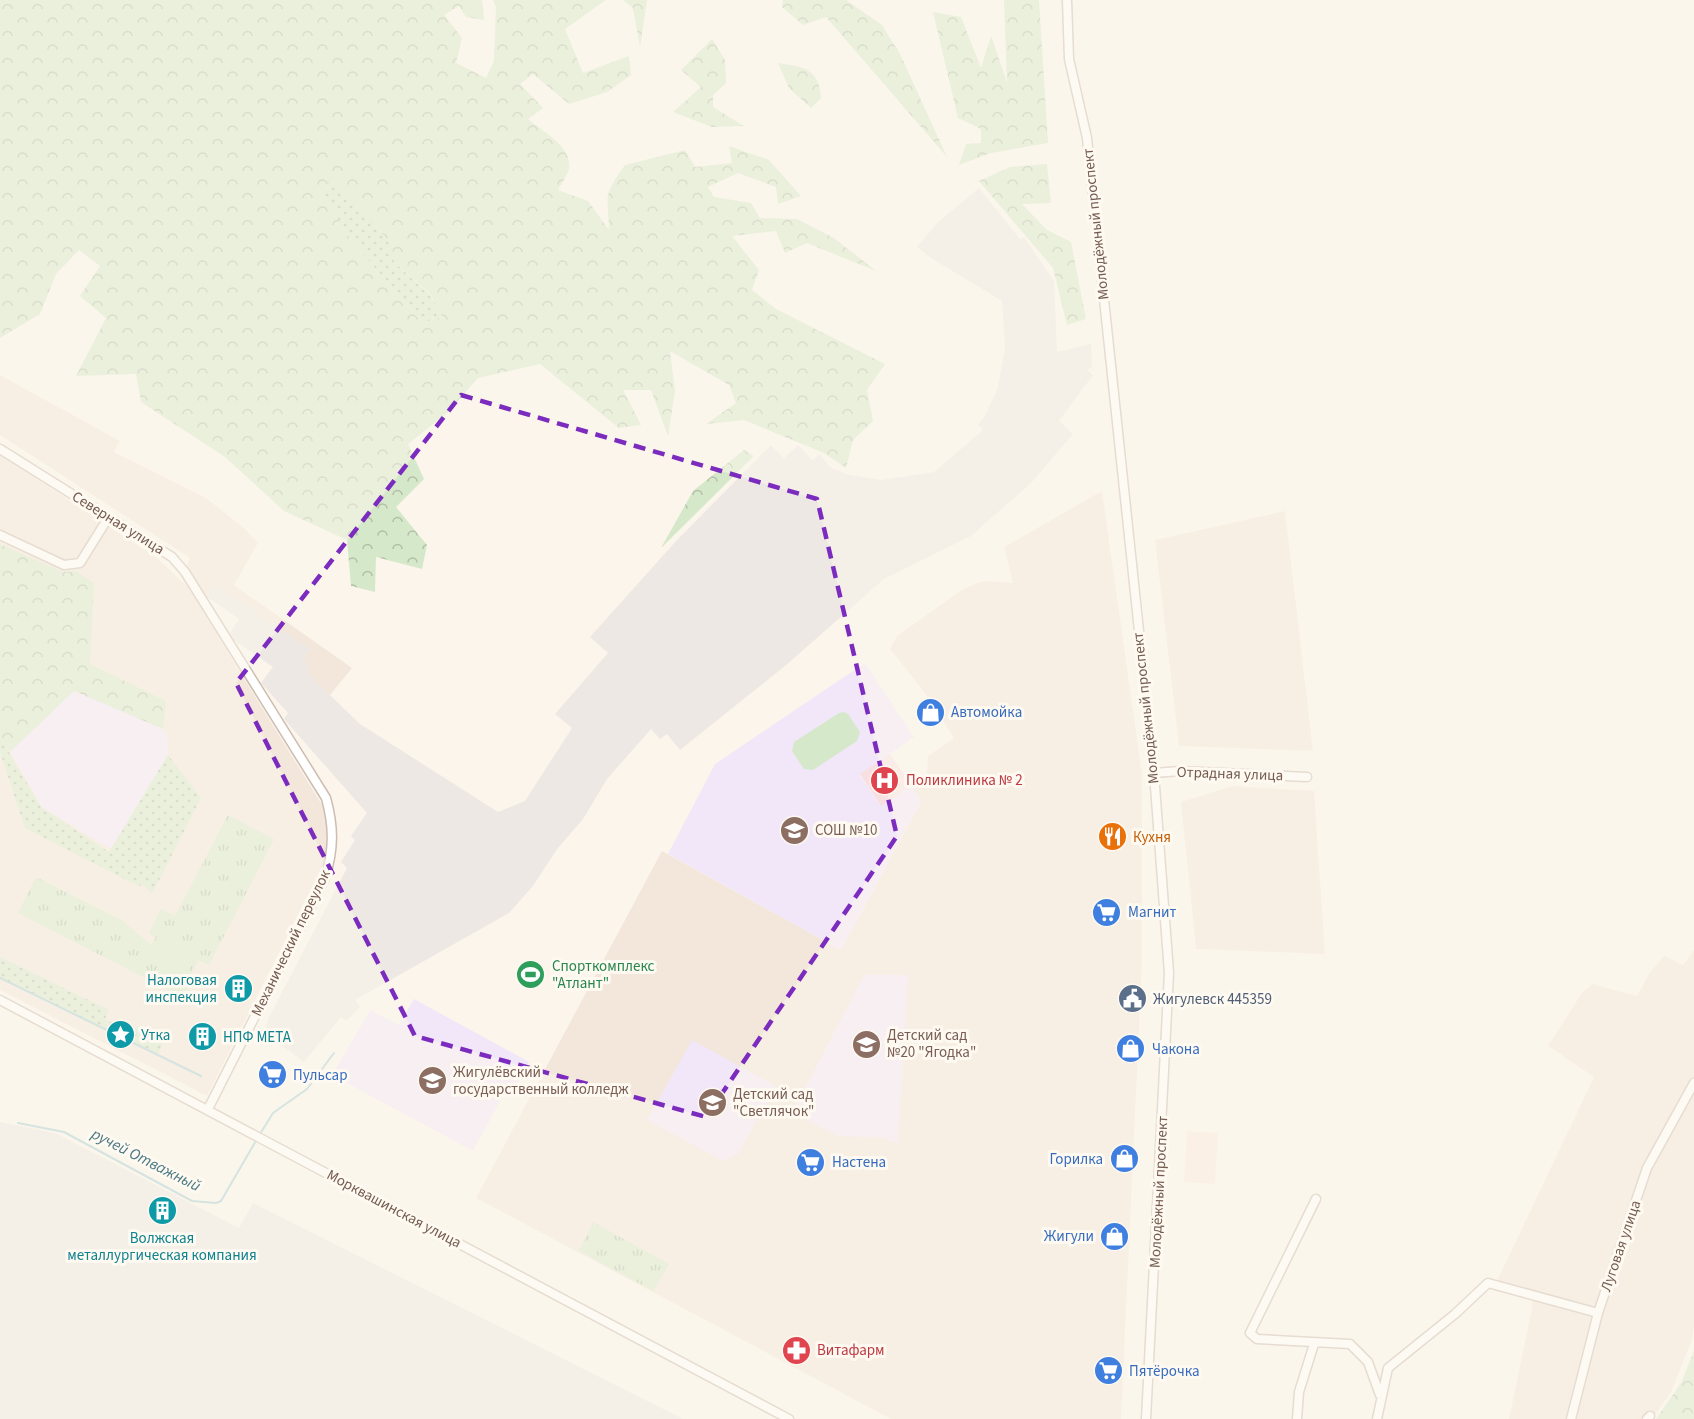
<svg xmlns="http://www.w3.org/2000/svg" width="1694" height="1419" font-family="'Source Sans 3',sans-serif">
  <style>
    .residential { fill: #f2e7da }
    .commercial { fill: #fae8e0 }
    .industrial { fill: #ede8e3 }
    .education { fill: #f2e7f8 }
    .medical { fill: #f8dfe1 }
    .grass { fill: url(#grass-dots) }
    .forest { fill: url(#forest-crowns); fill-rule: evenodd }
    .park { fill: url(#park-tufts) }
    .garden { fill: #d6e8ca }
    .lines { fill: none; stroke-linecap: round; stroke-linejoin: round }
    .stream { stroke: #a7cdd4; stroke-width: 2 }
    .minor-casing { stroke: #cdbdb1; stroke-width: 11 }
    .minor { stroke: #fff; stroke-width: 8 }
    .marked { fill: none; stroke: #7b2cbf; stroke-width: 4.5; stroke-dasharray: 12 8; stroke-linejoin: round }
    .labels { text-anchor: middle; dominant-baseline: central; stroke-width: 6; stroke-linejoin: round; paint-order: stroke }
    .street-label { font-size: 15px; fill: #745d50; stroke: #fef9f1 }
    .shop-label { font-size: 15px; fill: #366cbe; stroke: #fef9f1; text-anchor: start }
    .health-label { font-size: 15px; fill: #be3a42; stroke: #fef9f1; text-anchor: start }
    .education-label { font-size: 15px; fill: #785e54; stroke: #fef9f1; text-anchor: start }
    .food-label { font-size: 15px; fill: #c56008; stroke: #fef9f1; text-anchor: start }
    .leisure-label { font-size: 15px; fill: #27864d; stroke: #fef9f1; text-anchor: start }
    .culture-label { font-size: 15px; fill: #0d838f; stroke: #fef9f1; text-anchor: start }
    .service-label { font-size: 15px; fill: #4e5e75; stroke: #fef9f1; text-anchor: start }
    .water-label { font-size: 16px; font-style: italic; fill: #4b7a85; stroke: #fef9f1 }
  </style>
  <defs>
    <pattern id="grass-dots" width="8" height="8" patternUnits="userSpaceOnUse" patternTransform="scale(1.5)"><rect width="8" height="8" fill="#d6e8ca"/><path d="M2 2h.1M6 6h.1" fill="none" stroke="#b2bfa6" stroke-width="1.8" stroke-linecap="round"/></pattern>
    <pattern id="forest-crowns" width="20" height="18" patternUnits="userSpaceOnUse" patternTransform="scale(1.5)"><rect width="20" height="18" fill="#d6e8ca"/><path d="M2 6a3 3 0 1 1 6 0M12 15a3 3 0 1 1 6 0" fill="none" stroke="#b2bfa6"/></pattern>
    <pattern id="park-tufts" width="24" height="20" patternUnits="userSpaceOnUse" patternTransform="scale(1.5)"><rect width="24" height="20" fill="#d6e8ca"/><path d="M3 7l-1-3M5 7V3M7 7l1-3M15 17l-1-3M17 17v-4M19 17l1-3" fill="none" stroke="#b2bfa6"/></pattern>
  </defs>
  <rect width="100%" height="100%" fill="#fbf5eb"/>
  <path class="residential" d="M0,375L120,441L114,452L206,498L245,529L258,543L234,585L352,668L330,695L306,672L303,659L310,649L214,585L206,596L187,565L190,558L0,435Z
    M0,455L157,558L187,586L327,813L329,836L325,861L207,1096L0,990Z
    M1102,491L1142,774V963L1121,1419H891L476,1198L662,851L841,950L921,802L911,785L927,775L928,756L954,738L925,693L890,649L897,636L963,589L983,581L1013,583L1004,547Z
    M1285,511L1313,751L1179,746L1155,540Z
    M1233,786L1314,791L1325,954L1196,949L1181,802Z
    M1694,950V1326L1692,1340L1671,1392L1652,1419H1509L1532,1308V1295L1496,1283L1594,1077L1548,1046L1582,993L1592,984L1637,996L1650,972L1664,956L1683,965Z"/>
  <path class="commercial" d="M1187,1131L1218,1133L1215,1184L1184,1182Z"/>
  <path class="industrial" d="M979,188L1020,239L1024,237L1054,281L1057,352L1091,344L1092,367L1087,370L1093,375L1059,421L1073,434L1032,482L971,536L884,579L785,666L680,750L667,734L660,739L651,729L607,779L583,819L557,849L533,886L509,913L355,1000L360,1007L346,1021L341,1017L304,1062L264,1032L270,1015L347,868L341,862L355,840L351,836L367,813L284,719L288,713L261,683L273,667L228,636L239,619L206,596L213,584L310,649L303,659L310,666L306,672L360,724L498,812L525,801L572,728L555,714L608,653L590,637L677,540L771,445L784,458L798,445L812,460L820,454L830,467L846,474L881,480L934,472L983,430L978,425L985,416L998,387L1005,347L1002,301L931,258L917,247L938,222Z
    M0,1122L55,1133L239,1228L253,1203L683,1419H0Z"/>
  <path class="education" d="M865,663L914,737L860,775L880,805L911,785L921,802L841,950L668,854L715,764Z
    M74,690L163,729L168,741V755L111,849L42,807L10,752Z
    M864,975H908L898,1144L883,1138L838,1136L792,1113Z
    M414,999L529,1062L513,1091L507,1088L473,1151L332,1075L370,1010L399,1025Z
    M692,1040L776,1086L738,1154L723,1161L647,1120Z"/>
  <path class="medical" d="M890,754L911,785L881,806L860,774Z"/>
  <path class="grass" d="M325,172L392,244L394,262L431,296L442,317L422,323L351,240L322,194L328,186Z
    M0,737L41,807L109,852L168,755L201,798L152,894L141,883L140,887L25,828L0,752Z
    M0,957L109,1010L105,1019L134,1033L139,1025L149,1029L146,1035L155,1040L160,1031L167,1036L158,1054L0,978Z"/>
  <path class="forest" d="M0,0H482L484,20L466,17L459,6L444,15L462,38L456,63L486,78L494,61L496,7L493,0H606L565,29L583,73L629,56L631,75L607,92L569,104L533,74L520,84L543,108L528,119C542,131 573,147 569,169C567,176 561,184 558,190L588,201L609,230C608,193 602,198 625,165L685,150L695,167L732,163L729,146L769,160L801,196L778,204L776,187L738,173L708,187L714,197L751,203L760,218L797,219L834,238L876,271L807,243L785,253L776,231L732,236L759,270L752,290L776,309L885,364L867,390L873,421L853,440L846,468L824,453L744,420L706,424L736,403L729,385L670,351L675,391L668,436L651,390H623L641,425L619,428L540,364L478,378L447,413L408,444L424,479L396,507L427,545L422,569L376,557L375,592L351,586L347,540L284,511L225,457L141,402L136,374L76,376L106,318L80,296L100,266L79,250L56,274L40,314L0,338ZM325,173L392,244L394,262L431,295L442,317L422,323L351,240L323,195L328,186Z
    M623,0H647L640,47L633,8Z
    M783,0H846L882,25L900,54L947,157L826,17L803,25L782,7Z
    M1004,0H1039L1048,143L991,153L959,165L966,144L981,143V129L958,118L933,12L961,17L981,68L991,36L1007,82Z
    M712,39L725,60L726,83L713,95V107L744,126L712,127L673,112L701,87L681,70Z
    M778,63C805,67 819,69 821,98L811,108L789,88Z
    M1047,164L1051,203L1022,204L1047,230L1071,242L1086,319L1067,325L1053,268L979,181L1010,167Z
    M744,450L754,456L661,548L693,491Z
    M0,544L63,572L76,571L94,583L90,664L166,701L163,729L74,691L10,752L0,737Z
    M1694,1351V1419H1656L1681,1383Z"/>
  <path class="park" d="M228,815L274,839L209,965L198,960L185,987L190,990L186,999L18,913L36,877L123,921L151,945L156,937L149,933L161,909L175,916Z
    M593,1222L669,1264L653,1291L579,1251Z"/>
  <path class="garden" d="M844,712L848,714L860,732L857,741L813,770L804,769L792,751L794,742L839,713Z
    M164,945L194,959L186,974L157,960Z"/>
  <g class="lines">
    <path class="stream" d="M0,978L201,1076
      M18,1123L64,1132L192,1201L216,1203L221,1201L257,1139
      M260,1134L273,1113L307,1089L334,1053"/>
    <defs>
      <path id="minor" d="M1067,0L1069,59L1087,138L1154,773L1169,973L1146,1419
        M0,449L172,557L185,572L326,798C334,827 334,849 325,878L208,1109
        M0,535L64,565L80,563L108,518
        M1154,773L1180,771L1307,777
        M0,1000L789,1419
        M1316,1199L1250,1333L1257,1339L1350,1344L1368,1362L1380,1395
        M1297,1419L1299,1392L1314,1344
        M1377,1419L1388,1368L1455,1314L1488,1283L1598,1313
        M1571,1419L1598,1313L1647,1168L1694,1083
        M1647,1419L1650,1416"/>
    </defs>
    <use href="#minor" class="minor-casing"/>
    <use href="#minor" class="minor"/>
  </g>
  <path d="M0 0H1694V1419H0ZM461,395L817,499L897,836L706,1117L415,1036L236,683Z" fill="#fbf5eb" fill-opacity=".55" fill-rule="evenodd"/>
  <path class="marked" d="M461,395L817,499L897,836L706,1117L415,1036L236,683Z"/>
  <defs>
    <symbol id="shop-disc" viewBox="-11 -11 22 22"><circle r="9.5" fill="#3f7fe0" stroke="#fef9f1"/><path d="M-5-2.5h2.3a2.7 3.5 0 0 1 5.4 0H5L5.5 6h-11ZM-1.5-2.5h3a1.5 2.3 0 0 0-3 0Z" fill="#fff"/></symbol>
    <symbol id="hospital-disc" viewBox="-11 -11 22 22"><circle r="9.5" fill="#e0444e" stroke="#fef9f1"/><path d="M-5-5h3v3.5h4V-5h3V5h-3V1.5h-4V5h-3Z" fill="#fff"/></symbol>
    <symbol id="school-disc" viewBox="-11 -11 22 22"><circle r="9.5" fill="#8d6e63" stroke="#fef9f1"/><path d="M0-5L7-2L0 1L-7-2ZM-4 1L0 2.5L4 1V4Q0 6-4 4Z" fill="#fff"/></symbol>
    <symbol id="restaurant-disc" viewBox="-11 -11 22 22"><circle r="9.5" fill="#e8710a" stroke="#fef9f1"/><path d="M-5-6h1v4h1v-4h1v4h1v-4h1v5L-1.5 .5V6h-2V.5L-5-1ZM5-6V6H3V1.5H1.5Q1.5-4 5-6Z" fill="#fff"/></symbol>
    <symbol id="supermarket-disc" viewBox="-11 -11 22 22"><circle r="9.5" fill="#3f7fe0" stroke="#fef9f1"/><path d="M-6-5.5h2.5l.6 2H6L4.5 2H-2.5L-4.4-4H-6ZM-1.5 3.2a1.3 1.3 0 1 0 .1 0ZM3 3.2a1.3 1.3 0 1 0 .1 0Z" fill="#fff"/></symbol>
    <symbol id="stadium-disc" viewBox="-11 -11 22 22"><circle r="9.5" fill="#2e9e5b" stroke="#fef9f1"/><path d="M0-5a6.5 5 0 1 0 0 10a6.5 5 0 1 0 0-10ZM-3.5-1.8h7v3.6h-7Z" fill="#fff"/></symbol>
    <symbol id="building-disc" viewBox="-11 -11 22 22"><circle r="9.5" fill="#0f9aa8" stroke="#fef9f1"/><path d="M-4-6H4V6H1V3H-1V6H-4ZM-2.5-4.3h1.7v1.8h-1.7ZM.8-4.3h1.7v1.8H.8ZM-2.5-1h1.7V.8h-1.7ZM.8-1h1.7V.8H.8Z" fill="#fff"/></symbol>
    <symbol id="civic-disc" viewBox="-11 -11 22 22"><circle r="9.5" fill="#5c6f8a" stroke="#fef9f1"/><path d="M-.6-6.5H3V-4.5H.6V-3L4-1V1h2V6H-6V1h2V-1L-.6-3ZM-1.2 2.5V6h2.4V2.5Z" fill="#fff"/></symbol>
    <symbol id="sight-disc" viewBox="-11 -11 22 22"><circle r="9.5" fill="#0f9aa8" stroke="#fef9f1"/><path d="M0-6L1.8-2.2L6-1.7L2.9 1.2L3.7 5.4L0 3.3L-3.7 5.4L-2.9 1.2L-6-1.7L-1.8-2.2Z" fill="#fff"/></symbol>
    <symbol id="university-disc" viewBox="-11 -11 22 22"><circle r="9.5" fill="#8d6e63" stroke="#fef9f1"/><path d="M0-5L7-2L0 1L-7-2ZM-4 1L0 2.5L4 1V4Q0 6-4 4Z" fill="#fff"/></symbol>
    <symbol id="pharmacy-disc" viewBox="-11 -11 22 22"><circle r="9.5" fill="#e0444e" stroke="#fef9f1"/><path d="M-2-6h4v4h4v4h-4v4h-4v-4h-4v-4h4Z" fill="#fff"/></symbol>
  </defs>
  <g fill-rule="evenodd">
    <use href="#shop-disc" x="914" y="696" width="33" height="33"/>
    <use href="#hospital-disc" x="868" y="764" width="33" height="33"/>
    <use href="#school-disc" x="778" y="814" width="33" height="33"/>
    <use href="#restaurant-disc" x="1096" y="820" width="33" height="33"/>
    <use href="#supermarket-disc" x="1090" y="896" width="33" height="33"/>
    <use href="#stadium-disc" x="514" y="958" width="33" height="33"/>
    <use href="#building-disc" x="222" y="972" width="33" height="33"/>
    <use href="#civic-disc" x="1116" y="982" width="33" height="33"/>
    <use href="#sight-disc" x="104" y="1018" width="33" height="33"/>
    <use href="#building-disc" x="186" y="1020" width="33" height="33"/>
    <use href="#school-disc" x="850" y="1028" width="33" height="33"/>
    <use href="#shop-disc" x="1114" y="1032" width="33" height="33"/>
    <use href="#supermarket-disc" x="256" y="1058" width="33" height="33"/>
    <use href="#university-disc" x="416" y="1064" width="33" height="33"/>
    <use href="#school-disc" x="696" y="1086" width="33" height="33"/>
    <use href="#shop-disc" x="1108" y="1142" width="33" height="33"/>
    <use href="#supermarket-disc" x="794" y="1146" width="33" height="33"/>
    <use href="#building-disc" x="146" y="1194" width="33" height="33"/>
    <use href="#shop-disc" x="1098" y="1220" width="33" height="33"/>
    <use href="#pharmacy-disc" x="780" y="1334" width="33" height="33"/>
    <use href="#supermarket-disc" x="1092" y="1354" width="33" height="33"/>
  </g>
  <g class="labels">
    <g class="street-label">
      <text transform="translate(1096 224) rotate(-96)">Молодёжный проспект</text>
      <text transform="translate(118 523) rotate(32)">Северная улица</text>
      <text transform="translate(1146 708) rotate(-96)">Молодёжный проспект</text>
      <text transform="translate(1230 774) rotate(2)">Отрадная улица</text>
      <text transform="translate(291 943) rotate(-64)">Механический переулок</text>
      <text transform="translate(1159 1192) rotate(-87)">Молодёжный проспект</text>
      <text transform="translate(394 1209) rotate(28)">Морквашинская улица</text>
      <text transform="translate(1621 1246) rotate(-71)">Луговая улица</text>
    </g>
    <g class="shop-label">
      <text x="951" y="712">Автомойка</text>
      <text x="1128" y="912">Магнит</text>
      <text x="1152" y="1049">Чакона</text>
      <text x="293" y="1075">Пульсар</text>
      <text x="1103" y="1159" text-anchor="end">Горилка</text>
      <text x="832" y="1162">Настена</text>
      <text x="1094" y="1236" text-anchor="end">Жигули</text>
      <text x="1129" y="1371">Пятёрочка</text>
    </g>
    <g class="health-label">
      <text x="906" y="780">Поликлиника № 2</text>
      <text x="817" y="1350">Витафарм</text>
    </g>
    <g class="education-label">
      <text x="815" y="830">СОШ №10</text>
      <text x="887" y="1035">Детский сад<tspan x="887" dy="17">№20 "Ягодка"</tspan></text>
      <text x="453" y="1072">Жигулёвский<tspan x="453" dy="17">государственный колледж</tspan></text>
      <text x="733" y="1094">Детский сад<tspan x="733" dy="17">"Светлячок"</tspan></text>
    </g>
    <g class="food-label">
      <text x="1133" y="837">Кухня</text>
    </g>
    <g class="leisure-label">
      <text x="552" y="966">Спорткомплекс<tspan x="552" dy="17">"Атлант"</tspan></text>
    </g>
    <g class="culture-label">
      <text x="217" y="980" text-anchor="end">Налоговая<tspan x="217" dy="17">инспекция</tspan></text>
      <text x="141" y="1035">Утка</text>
      <text x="223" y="1037">НПФ МЕТА</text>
      <text x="162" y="1238" text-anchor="middle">Волжская<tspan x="162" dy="17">металлургическая компания</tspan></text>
    </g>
    <g class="service-label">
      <text x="1153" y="999">Жигулевск 445359</text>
    </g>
    <g class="water-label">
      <text transform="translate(146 1160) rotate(27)">ручей Отважный</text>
    </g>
  </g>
</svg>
